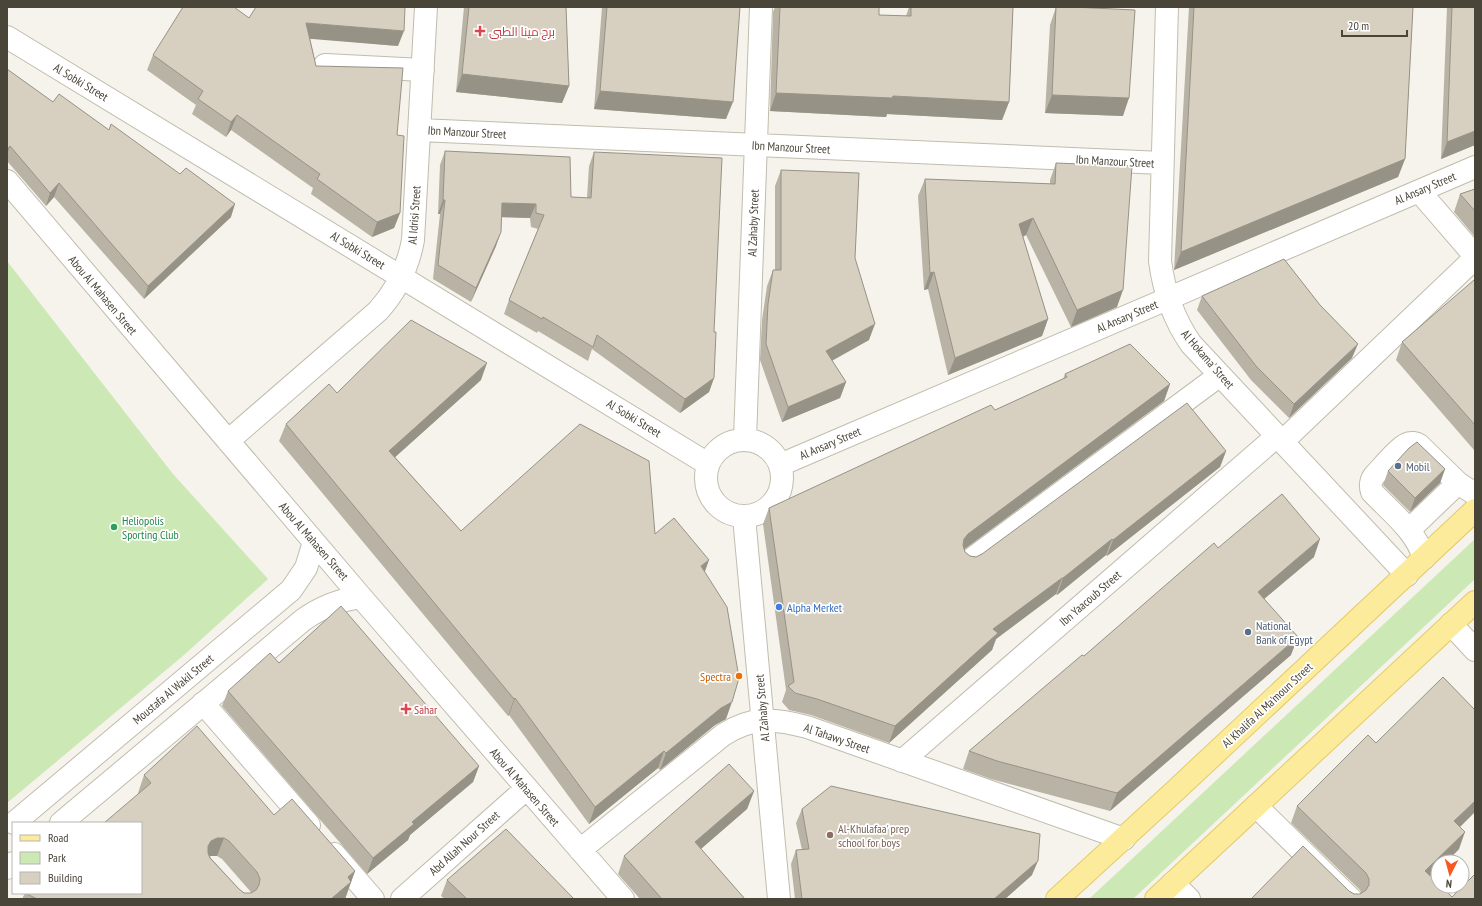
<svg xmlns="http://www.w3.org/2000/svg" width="1482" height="906" font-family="'PT Sans Narrow',Cairo,sans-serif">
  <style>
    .green { fill: #cce8b5 }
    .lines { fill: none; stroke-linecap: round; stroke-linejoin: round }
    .minor-casing { stroke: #c1bcad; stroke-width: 24 }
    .major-casing { stroke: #e3cb6b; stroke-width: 24 }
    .minor { stroke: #fff; stroke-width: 22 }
    .major { stroke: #fdeb9c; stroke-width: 22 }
    .wall { fill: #b9b3a5; fill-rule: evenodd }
    .shaded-wall { fill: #969286 }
    .building { fill: #d7d0c0; stroke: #969286; fill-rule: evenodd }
    .health-dot { fill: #e0444e; stroke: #fff; stroke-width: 1.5 }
    .service-dot { fill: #5c6f8a; stroke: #fff; stroke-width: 1.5 }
    .leisure-dot { fill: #2e9e5b; stroke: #fff; stroke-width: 1.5 }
    .shop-dot { fill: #3f7fe0; stroke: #fff; stroke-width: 1.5 }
    .food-dot { fill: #e8710a; stroke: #fff; stroke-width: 1.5 }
    .education-dot { fill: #8d6e63; stroke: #fff; stroke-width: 1.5 }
    .labels { text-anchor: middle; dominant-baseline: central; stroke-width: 3.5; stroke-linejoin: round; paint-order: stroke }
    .health-label { font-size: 12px; fill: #be3a42; stroke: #fff; text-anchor: start }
    .street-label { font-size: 12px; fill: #4a4539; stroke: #fff }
    .service-label { font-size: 12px; fill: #4e5e75; stroke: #fff; text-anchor: start }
    .leisure-label { font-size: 12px; fill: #27864d; stroke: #fff; text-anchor: start }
    .shop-label { font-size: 12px; fill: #366cbe; stroke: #fff; text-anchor: start }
    .food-label { font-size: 12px; fill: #c56008; stroke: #fff; text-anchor: end }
    .education-label { font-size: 12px; fill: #785e54; stroke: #fff; text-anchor: start }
  </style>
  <rect width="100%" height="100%" fill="#f5f3eb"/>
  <path class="green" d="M7,261L173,474L268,579L184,655L7,803Z
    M1475,539V579L1133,899H1089Z"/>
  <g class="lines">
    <defs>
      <path id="minor" d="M1167,7L1160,261C1164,292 1173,318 1191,344L1407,575
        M7,37L708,464
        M325,65L423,70
        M419,130L1162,163
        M7,181L361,597L623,899
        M1419,191L1475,256
        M745,439L761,7
        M706 478a38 38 0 1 1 76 0a38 38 0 1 1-76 0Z
        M228,441L378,311C397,290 408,268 413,240L426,7
        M1282,442L1475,258
        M780,465L1475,167
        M744,517L779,899
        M1409,530L1458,483
        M1424,558C1416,531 1391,512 1372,492C1370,486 1370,482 1374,476C1381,469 1399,447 1407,444C1411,442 1416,443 1419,445L1458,483L1475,494
        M969,561L1220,375
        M1451,624L1475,650
        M203,703L309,825
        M902,761L1277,436
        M1256,806L1351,899
        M14,823L291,590L306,568L314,542
        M61,823L303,620C321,607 339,600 361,597
        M580,850L723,735C752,716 774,718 807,727L1124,839
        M334,854L373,899
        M7,868L13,863
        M1173,883L1189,899
        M402,899L527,788"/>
      <path id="major" d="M1057,899L1176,790L1475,510
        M1156,899L1475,602"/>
    </defs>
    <use href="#minor" class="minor-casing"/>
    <use href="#major" class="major-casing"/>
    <use href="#minor" class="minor"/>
    <use href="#major" class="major"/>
  </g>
  <path class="wall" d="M464,7H566L569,86L562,103L456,92Z
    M602,7H740L726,119L594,109Z
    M775,7H879V15L906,16L909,7H1013L1009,102L1002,120L887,114L886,117L770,111L773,12Z
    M1056,7L1123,116L1045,113L1050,25Z
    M1189,7H1413L1405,159L1398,177L1174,270Z
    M1447,7H1475V145L1441,159Z
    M249,18L398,46L310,38L316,66L397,135L400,213L394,228L372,237L311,194L313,188L231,130L226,137L192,114L196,105L147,70L153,55Z
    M7,69L53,102L231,217L144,299L54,197L46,206L7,161Z
    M445,151L571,197L587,198L589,166L594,152L714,332V378L709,392L680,413L592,349L588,361L538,331L537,333L504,314L509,300L538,229L531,227L530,218L502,217L496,246L471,302L433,279L440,214H438L440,165Z
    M1056,163L1117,307L1071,327L1026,235L1023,237L1048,319L1042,336L948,375L928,289L924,290L918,196L925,179L1050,184V180Z
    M781,170L855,258L869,340L832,361L846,382L840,398L782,422L760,360L762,320L767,286L773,270H775V186Z
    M1475,189V237L1454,212L1460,194Z
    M1475,281V449L1474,450L1396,360L1402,342Z
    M1202,296L1352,358L1289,418L1251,380L1197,310Z
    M1065,374L1170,384L1164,401L964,549L965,552L970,556L976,557L982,554L1226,451L1220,467L1107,556L1106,555L1057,595L1056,594L996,639L992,650L889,743L811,715L789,710L782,702L786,690L763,524L769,508L995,410L1063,379Z
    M481,380L395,457L461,531L655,534L705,572L726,719L715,725L660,770L658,768L589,824L509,715L508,716L279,441L286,424L337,393Z
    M1445,469L1440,483L1410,512L1383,485L1388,471Z
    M1218,548L1314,557L1264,599L1291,655L1110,811L991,779L963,769L969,751L1084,656Z
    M279,663L479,766L473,782L410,835L408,840L367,874L222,706L228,691Z
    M144,775L274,815L355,871L345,899H22L25,893H141L138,793ZM209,856H217L222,859L250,891L251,893H244L239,889Z
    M754,791L747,809L701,849L745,899H640L618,874L624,856Z
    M1297,806L1460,827L1459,849L1446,862H1438V869L1431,876L1452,897L1475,899H1251L1349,891L1354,894H1360L1361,893L1360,890L1291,823Z
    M802,809L1032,875L1005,899H795L791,864L796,850H802L796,823Z
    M447,880L574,899H445L441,896Z"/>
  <path class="shaded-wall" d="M306,23L404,31L398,46L300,38Z
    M462,74L569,86L562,103L456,92Z
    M600,91L733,102L726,119L594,109Z
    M776,93L893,96L1009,102L1002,120L887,114L886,117L770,111Z
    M1052,95L1129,98L1123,116L1045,113Z
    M237,115L231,130L226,137L231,122Z
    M1475,131V145L1441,159L1447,142Z
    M10,146L7,154V150Z
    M1405,159L1398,177L1174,270L1181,252Z
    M59,183L54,197L46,206L50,193Z
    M443,200H445L440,214H438Z
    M502,203L536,204L530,218L497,217Z
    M235,204L231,217L144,299L148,286Z
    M400,213L394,228L372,237L377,222Z
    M1033,218L1026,235L1012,241L1019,224Z
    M501,232L496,246L471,302L476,288Z
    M934,272L928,289L924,290L930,273Z
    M1123,290L1117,307L1071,327L1077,310Z
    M1048,319L1042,336L948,375L955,358Z
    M875,324L869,340L820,367L826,351Z
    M1358,344L1352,358L1289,418L1294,404Z
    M487,363L481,380L383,468L389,451Z
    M714,378L709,392L680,413L685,399Z
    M846,382L840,398L782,422L788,407Z
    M1170,384L1164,401L962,551L964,539L968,534Z
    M1226,451L1220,467L1107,556L1113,540Z
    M1445,469L1440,483L1410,512L1415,498Z
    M1112,539L1106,555L1057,595L1063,578Z
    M1320,539L1314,557L1251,610L1258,592Z
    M709,560L703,577L701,566Z
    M1062,578L1056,594L996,639L992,650L889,743L895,726L993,629Z
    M1298,637L1291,655L1110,811L1117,793Z
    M515,698L509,715L508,716L514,699Z
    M732,702L726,719L715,725L660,770L666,753L721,708Z
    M664,751L658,768L589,824L595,807Z
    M479,766L473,782L410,835L408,840L367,874L373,858L412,822Z
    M754,791L747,809L688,860L695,842Z
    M1475,801V812L1448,839L1454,821Z
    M1465,832L1459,849L1446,862H1438V869L1419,888L1425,871Z
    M217,838H224L217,856H211L204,859L208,846L211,841Z
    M1038,861L1032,875L1005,899H994Z
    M355,871L345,899H331L348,877Z"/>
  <path class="building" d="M183,7H234L249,18L256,7H405L404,31L306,23L316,66L403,68L397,135L404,136L400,213L377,222L317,179L320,174L237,115L231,122L198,99L203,91L153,55Z
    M469,7H566L569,86L462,74Z
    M607,7H740L733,102L600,91Z
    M780,7H879V15L911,16V7H1013L1009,102L893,96L892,98L776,93Z
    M1056,7H1072L1135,10L1129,98L1052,95Z
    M1194,7H1413L1405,159L1181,252Z
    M1452,7H1475V131L1447,142Z
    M7,69L53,102L59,94L109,130L111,124L180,174L186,168L235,204L148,286L59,183L50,193L10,146L7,150Z
    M445,151L570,157L571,197L591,198L594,152L722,158L714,332H716L714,378L685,399L597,335L593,347L543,317L542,319L509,300L544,215L536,213V204L502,203L501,232L476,288L438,265L445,200H443Z
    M1056,163L1132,166L1123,290L1077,310L1033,218L1019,224L1048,319L955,358L934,272L930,273L925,179L1055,184Z
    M781,170L859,173L855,258L875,324L826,351L846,382L788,407L766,344L768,304L773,270H781Z
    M1475,189V211L1460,194Z
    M1284,259L1320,305L1358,344L1294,404L1256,366L1202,296Z
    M1474,280L1475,281V425L1402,342Z
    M411,320L487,363L389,451L461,531L580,424L649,461L655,534L674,518L709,560L701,566L727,607L739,678L732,702L721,708L666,753L664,751L595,807L515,698L514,699L286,424L329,384L337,393Z
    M1130,344L1170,384L968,534L964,539L963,545L965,552L970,556L976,557L982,554L1187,403L1226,451L1113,540L1112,539L1063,578H1062L993,629L998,633L895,726L817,699L795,693L788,686L794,682L769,508L991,405L995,410L1067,377L1065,374Z
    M1417,442L1445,469L1415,498L1388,471L1409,448Z
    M1282,494L1320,539L1258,592L1298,637L1117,793L997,761L969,751L1082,655L1084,656L1214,543L1218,548Z
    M341,606L479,766L412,822L414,824L373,858L228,691L270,653L279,663Z
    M1443,677L1475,710V801L1454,821L1465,832L1425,871L1438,883V886H1441L1452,897L1475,874V899H1251L1303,846L1349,891L1354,894H1360L1366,890L1369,885V879L1366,873L1297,806L1368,735L1376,743Z
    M197,726L274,815L292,799L355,871L348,877L351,882L331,899H37L25,893H141V823H104L151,783L144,775ZM217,838H224L229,841L257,872L260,879L259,885L256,890L251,893H244L239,889L210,858L208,853V846L211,841Z
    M729,764L754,791L695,842L745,899H662L624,856Z
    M831,786L1040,834L1038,861L994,899H802L796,850L809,849L802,809Z
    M506,829L574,899H467L447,880Z"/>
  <g class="health-dot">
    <path d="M478 25h4v4h4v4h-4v4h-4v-4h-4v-4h4z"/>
    <path d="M404 703h4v4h4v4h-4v4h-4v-4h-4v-4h4z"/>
  </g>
  <g class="service-dot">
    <circle cx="1398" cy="466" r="4"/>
    <circle cx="1248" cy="632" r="4"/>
  </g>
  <circle class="leisure-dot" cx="114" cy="527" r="4"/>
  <circle class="shop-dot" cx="779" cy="607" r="4"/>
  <circle class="food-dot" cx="739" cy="676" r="4"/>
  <circle class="education-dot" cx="830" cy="835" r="4"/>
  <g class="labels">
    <g class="health-label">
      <text x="489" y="31">برج مينا الطبى</text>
      <text x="414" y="709">Sahar</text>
    </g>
    <g class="street-label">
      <text transform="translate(81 82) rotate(31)">Al Sobki Street</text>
      <text transform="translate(467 132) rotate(3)">Ibn Manzour Street</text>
      <text transform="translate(791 147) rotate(3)">Ibn Manzour Street</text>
      <text transform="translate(1115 161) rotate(3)">Ibn Manzour Street</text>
      <text transform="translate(1425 188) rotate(-23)">Al Ansary Street</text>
      <text transform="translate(414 215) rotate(-86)">Al Idrisi Street</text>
      <text transform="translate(753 223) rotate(-88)">Al Zahaby Street</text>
      <text transform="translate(358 250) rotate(31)">Al Sobki Street</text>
      <text transform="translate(103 295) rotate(50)">Abou Al Mahasen Street</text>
      <text transform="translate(1127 316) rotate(-23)">Al Ansary Street</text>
      <text transform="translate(1208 359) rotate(49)">Al Hokama' Street</text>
      <text transform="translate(634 418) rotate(31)">Al Sobki Street</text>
      <text transform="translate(830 443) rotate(-23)">Al Ansary Street</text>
      <text transform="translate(314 541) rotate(49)">Abou Al Mahasen Street</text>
      <text transform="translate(1090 598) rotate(-41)">Ibn Yaacoub Street</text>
      <text transform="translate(173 689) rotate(-40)">Moustafa Al Wakil Street</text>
      <text transform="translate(1267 705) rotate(-43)">Al Khalifa Al Ma'moun Street</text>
      <text transform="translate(762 708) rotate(-95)">Al Zahaby Street</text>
      <text transform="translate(837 738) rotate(19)">Al Tahawy Street</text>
      <text transform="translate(525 787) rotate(49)">Abou Al Mahasen Street</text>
      <text transform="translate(464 843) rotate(-42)">Abd Allah Nour Street</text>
    </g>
    <g class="service-label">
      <text x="1406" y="466">Mobil</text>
      <text x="1256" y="625">National<tspan x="1256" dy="14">Bank of Egypt</tspan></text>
    </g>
    <g class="leisure-label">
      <text x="122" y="520">Heliopolis<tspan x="122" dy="14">Sporting Club</tspan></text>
    </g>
    <g class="shop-label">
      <text x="787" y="607">Alpha Merket</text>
    </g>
    <g class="food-label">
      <text x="731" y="676">Spectra</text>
    </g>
    <g class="education-label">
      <text x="838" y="828">Al-Khulafaa' prep<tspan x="838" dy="14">school for boys</tspan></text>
    </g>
  </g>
  <rect width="1482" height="906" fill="none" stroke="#4a4539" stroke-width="16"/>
  <rect x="12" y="822" width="130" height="72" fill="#ffffff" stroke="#b7b5b0"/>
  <rect x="20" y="835" width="20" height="6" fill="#fdeb9c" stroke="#b7b5b0"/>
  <text x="48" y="842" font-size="12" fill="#4a4539">Road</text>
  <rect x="20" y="852" width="20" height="12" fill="#cce8b5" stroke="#b7b5b0"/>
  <text x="48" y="862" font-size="12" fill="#4a4539">Park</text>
  <rect x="20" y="872" width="20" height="12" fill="#d7d0c0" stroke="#b7b5b0"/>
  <text x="48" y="882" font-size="12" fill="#4a4539">Building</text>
  <g transform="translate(1450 874) rotate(186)"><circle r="19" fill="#ffffff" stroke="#b7b5b0"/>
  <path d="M0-3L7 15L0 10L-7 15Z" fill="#f75720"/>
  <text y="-6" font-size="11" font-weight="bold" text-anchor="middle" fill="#4a4539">N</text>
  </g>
  <path d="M1342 30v6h65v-6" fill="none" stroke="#4a4539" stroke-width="2"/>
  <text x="1348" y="30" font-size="12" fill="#4a4539" stroke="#ffffff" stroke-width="3" paint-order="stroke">20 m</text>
</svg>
